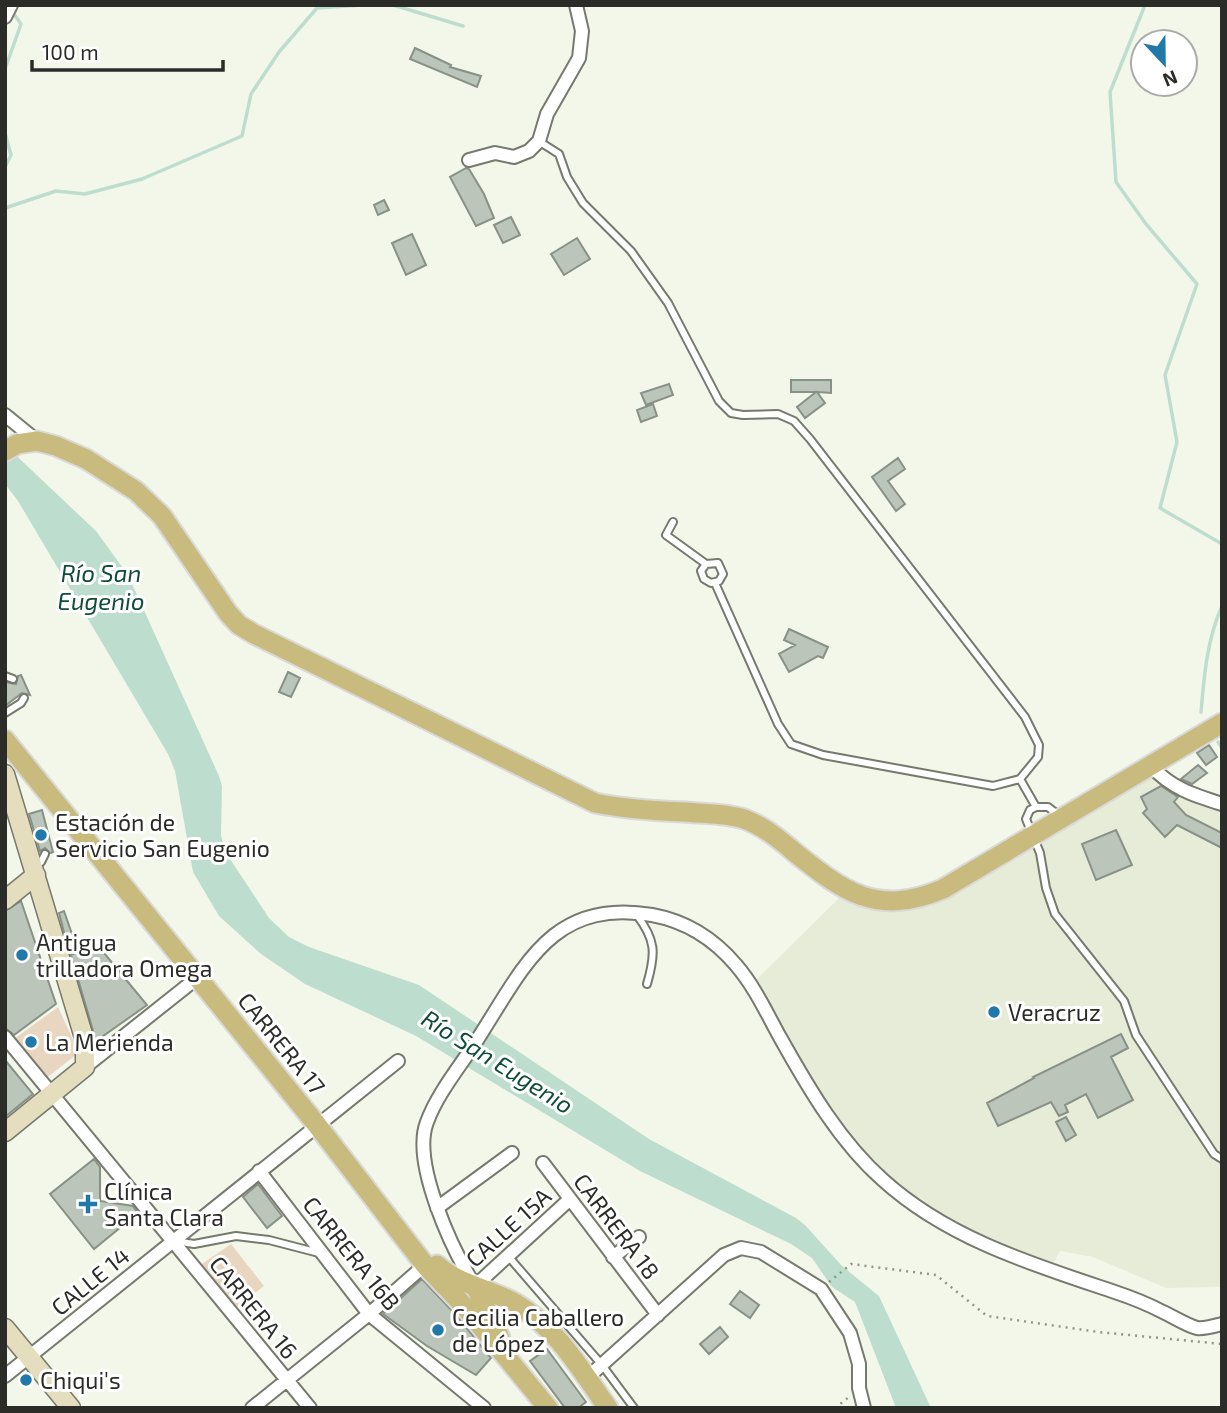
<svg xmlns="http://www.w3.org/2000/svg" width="1227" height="1413" font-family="'Exo 2',sans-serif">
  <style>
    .built { fill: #e7ecd8 }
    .green { fill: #e8d6c1 }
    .water { fill: #bddecf }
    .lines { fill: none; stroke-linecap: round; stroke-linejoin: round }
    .stream { stroke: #bddecf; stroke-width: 3.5 }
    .building { fill: #bbc5ba; stroke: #889187; stroke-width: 2 }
    .lane-casing { stroke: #76796d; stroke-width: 10 }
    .street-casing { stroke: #76796d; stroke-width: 16 }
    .secondary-casing { stroke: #76796d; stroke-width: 21 }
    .primary-casing { stroke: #d9d9d8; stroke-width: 23 }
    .path { stroke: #92948b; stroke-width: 2.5; stroke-dasharray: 2 5; stroke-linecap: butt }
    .lane { stroke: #fff; stroke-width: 6 }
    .street { stroke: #fff; stroke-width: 12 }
    .secondary { stroke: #e4ddbe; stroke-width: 18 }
    .primary { stroke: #c9bb7d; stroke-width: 19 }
    .poi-dot { fill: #2079a8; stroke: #fff; stroke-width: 2.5 }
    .labels { text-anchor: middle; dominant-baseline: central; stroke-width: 6; stroke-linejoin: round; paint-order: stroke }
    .poi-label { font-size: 23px; fill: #2b2c27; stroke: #fff; text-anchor: start }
    .street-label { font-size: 23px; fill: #2b2c27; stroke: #fff }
    .water-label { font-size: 24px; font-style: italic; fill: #0f4d39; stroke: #fff }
  </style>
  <rect width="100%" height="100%" fill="#f3f7e9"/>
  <path class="built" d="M1150,765L1222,804V1287H1219L1166,1288L1093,1257L1060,1251L1050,1270L925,1212L844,1138L751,985L846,891L914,899Z"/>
  <path class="green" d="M58,1007L76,1046V1055L45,1079L14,1039Z
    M231,1244L264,1286L233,1310L199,1266Z"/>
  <path class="water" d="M5,445L96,531L128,575L219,776L222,786L221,836L226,853L269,918L289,937L309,947L419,985L649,1139L796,1218L805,1225L842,1266L879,1296L931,1408H896L855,1302L832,1287L812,1258L791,1244L640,1171L416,1036L305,984L261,954L219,916L193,872L175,771L168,754L18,501L5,484Z"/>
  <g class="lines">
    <path class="stream" d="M393,5L463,26
      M1145,5L1110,92L1116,182L1146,224L1197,284L1165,375L1177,442L1160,508L1222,544
      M5,69L21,24L11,10
      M5,133L11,155L5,167
      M5,208L56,191L85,194L142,179L242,136L251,94L279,52L317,8L363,5
      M1201,712C1204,677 1207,639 1222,606
      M1218,742L1222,748"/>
  </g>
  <path class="building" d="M415,48L451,65L450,67L481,76L477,87L410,59Z
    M466,168L469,169L484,194L494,218L476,226L450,177Z
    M384,200L389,210L378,215L374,205Z
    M511,217L520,235L503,243L494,225Z
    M412,234L426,265L406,275L392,243Z
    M577,238L590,259L564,275L551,254Z
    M791,380H831V393L817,392L825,403L805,418L797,407L816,392H791Z
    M669,384L673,395L646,405L641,393Z
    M653,404L657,416L641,422L637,410Z
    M898,458L905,469L888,481L905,504L896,511L872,477Z
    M789,629L828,647L823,658L818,656L789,672L779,654L795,645L784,640Z
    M288,672L300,678L291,697L279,692Z
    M21,675L30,695L22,693L5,706V682L16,684L18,676Z
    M1209,745L1217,757L1206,765L1197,753Z
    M1198,765L1207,773L1192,784L1181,779Z
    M1161,786L1178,797L1174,802L1186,815L1222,833V848L1177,825L1165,837L1143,813L1147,809L1141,797Z
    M42,810L53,852L50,853L45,848L40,851L29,814Z
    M1116,830L1132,865L1096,880L1082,844Z
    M21,901L56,1004L14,1035L5,1028V911Z
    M64,911L72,934L65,936L59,913Z
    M95,942L147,1005L96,1041L71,955Z
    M1121,1034L1128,1048L1111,1057L1133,1100L1098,1118L1086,1094L1065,1105L1068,1112L1059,1116L1051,1102L998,1126L987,1103L1034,1078L1033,1077Z
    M5,1060L33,1094L5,1117Z
    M1066,1117L1076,1135L1066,1141L1056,1122Z
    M94,1159L100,1167V1201L133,1206L138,1213L94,1249L50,1194Z
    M258,1184L282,1216L267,1228L243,1197Z
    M422,1279L457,1316L491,1358L476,1375L427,1346L383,1314Z
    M740,1291L759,1305L750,1318L730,1304Z
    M720,1327L728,1337L709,1354L700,1344Z
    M547,1349L586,1402L578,1408H565L530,1361Z"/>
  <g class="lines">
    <defs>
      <path id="lane" d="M540,142L559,154L567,177L583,203L631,251L668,303L719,401L731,413L743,415L778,414L794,421L810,439L1025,717L1039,745L1038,757L1020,779L993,786L823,755L791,744L778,724L715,583
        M673,522L666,535L706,564L718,563L723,574L719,581L711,583L704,579L701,571L706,564
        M5,676L13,679
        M5,713L21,703L24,698
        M1020,779L1036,807H1048L1061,817
        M1036,807L1030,810L1026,819L1040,853L1046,888L1055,914L1124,1001L1136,1035L1214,1154L1222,1159
        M35,866L41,862L45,854
        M636,914C656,940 656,953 647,984
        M175,1241L194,1244L236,1236L269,1240L319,1253
        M508,1256L602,1365L634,1408"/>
      <path id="street" d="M5,17L11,5
        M469,160L495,153L514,157L529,151L539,141L547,114L579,58L582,31L576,5
        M5,415L37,441
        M1150,765C1171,788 1193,795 1222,804
        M5,1037L310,1408
        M85,1067L197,978
        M543,1163L658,1315
        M259,1171L369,1314L484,1408
        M570,1199L475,1286C453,1251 411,1163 427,1122C438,1092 462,1064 479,1037C525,965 553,898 652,915C685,921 714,939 736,965C755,987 767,1014 781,1039C809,1089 840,1142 883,1180C947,1238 1031,1264 1112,1291C1130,1297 1146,1303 1163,1312C1174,1317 1186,1325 1197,1328C1205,1329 1214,1326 1222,1324
        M437,1208L512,1153
        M613,1257L639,1237
        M5,1376L398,1061
        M587,1378L724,1255L741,1248L761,1252L821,1289L850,1333L859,1364V1388L864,1408
        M252,1408L369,1314L425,1265"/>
      <path id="secondary" d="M5,774L85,1041V1067L5,1132
        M5,900L36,875
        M5,1328L71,1408"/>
      <path id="primary" d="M5,451L17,444L37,441L56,446L86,459L136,491L162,516L228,613L239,625L254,634L595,803C625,809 655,811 685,812C705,814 725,813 744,819C763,826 778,838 793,851C844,892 876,917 943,889L1222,723
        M5,740L317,1125L425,1265L466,1308L548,1408
        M437,1265C459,1285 490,1289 515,1303C557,1328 580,1369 608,1408
        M475,1286L500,1338"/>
    </defs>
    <use href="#lane" class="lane-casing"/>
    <use href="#street" class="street-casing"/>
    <use href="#secondary" class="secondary-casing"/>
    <use href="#primary" class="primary-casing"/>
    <path class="path" d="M829,1282L851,1264L936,1275L987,1316L1098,1332L1222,1344
      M835,1408L849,1397"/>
    <use href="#lane" class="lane"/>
    <use href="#street" class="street"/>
    <use href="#secondary" class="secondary"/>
    <use href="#primary" class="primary"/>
  </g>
  <g class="poi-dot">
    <circle cx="41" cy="835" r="7"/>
    <circle cx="22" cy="955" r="7"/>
    <circle cx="994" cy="1012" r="7"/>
    <circle cx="31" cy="1042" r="7"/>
    <path d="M84.5 1193.5h7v7h7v7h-7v7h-7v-7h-7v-7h7z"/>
    <circle cx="438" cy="1330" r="7"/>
    <circle cx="26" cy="1380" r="7"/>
  </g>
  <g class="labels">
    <g class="poi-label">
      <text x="55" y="822">Estación de<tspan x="55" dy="26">Servicio San Eugenio</tspan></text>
      <text x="36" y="942">Antigua<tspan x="36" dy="26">trilladora Omega</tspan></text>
      <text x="1008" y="1012">Veracruz</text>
      <text x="45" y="1042">La Merienda</text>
      <text x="104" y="1191">Clínica<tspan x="104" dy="26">Santa Clara</tspan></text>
      <text x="452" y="1317">Cecilia Caballero<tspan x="452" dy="26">de López</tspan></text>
      <text x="40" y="1380">Chiqui's</text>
    </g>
    <g class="street-label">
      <text transform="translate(282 1043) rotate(51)">CARRERA 17</text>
      <text transform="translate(617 1226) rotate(53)">CARRERA 18</text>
      <text transform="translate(508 1227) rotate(-42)">CALLE 15A</text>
      <text transform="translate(352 1253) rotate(51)">CARRERA 16B</text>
      <text transform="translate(90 1281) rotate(-39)">CALLE 14</text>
      <text transform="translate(254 1307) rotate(51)">CARRERA 16</text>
    </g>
    <g class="water-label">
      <text x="101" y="572">Río San<tspan x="101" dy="28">Eugenio</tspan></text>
      <text transform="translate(498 1061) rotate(32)">Río San Eugenio</text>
    </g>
  </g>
  <rect width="1227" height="1413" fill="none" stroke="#2b2c27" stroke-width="14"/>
  <g transform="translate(1164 63) rotate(158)"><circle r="33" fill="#ffffff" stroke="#aaaba9" stroke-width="2"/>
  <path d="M0-5L12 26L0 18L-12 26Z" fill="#2079a8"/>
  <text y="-10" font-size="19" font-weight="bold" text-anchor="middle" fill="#2b2c27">N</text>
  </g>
  <path d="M32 60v10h191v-10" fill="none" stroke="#2b2c27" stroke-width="3.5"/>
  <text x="42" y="60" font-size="21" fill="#2b2c27" stroke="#ffffff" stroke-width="5" paint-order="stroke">100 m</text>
</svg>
